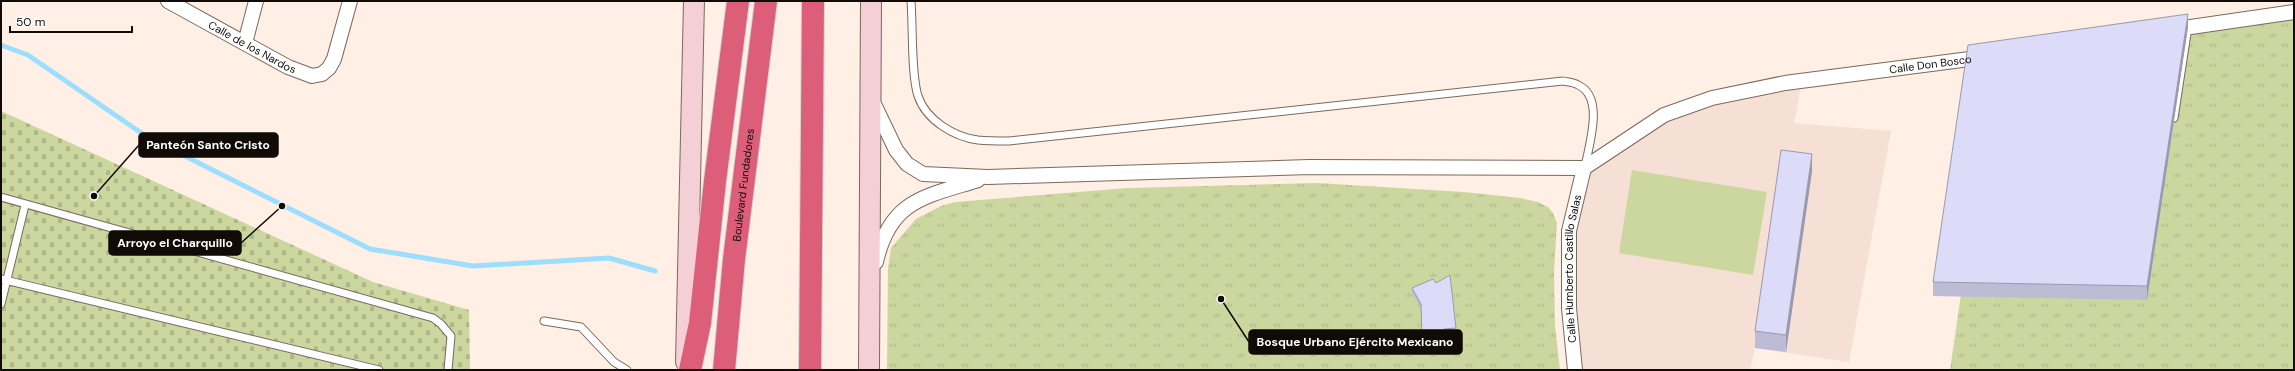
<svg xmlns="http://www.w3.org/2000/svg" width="2295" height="371" font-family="'DM Sans',sans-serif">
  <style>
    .education { fill: #f6dfd4 }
    .cemetery { fill: url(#cemetery-stones) }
    .park { fill: url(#park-tufts) }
    .pitch { fill: #cbd79f }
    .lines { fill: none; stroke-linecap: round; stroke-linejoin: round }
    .stream { stroke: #9cdefd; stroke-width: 5 }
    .service-casing { stroke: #7a695d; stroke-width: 9 }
    .minor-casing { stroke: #7a695d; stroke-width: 16 }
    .secondary-casing { stroke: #7a695d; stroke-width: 22 }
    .motorway-casing { stroke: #d4d3d2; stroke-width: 24 }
    .service { stroke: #fff; stroke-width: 7 }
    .minor { stroke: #fff; stroke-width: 14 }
    .secondary { stroke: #f4cfd6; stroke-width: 20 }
    .motorway { stroke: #dc5e78; stroke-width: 22 }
    .wall { fill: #bdbcd5 }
    .shaded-wall { fill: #9a99ae }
    .building { fill: #dcdbf8; stroke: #9a99ae }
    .labels { text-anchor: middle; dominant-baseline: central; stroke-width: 4; stroke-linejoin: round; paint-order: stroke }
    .street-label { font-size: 11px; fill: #110b07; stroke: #fff }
    .leader { fill: none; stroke: #110b07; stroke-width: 1.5 }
    .callout-dot { fill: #110b07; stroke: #fff; stroke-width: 1.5 }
    .callout { fill: #110b07; stroke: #110b07; stroke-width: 1.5 }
    .callout-label { font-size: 12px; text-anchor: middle; font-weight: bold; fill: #fff }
  </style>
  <defs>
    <pattern id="cemetery-stones" width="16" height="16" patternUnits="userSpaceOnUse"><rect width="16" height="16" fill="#cbd79f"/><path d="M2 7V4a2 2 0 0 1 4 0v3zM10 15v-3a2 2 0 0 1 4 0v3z" fill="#adb787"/></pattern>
    <pattern id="park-tufts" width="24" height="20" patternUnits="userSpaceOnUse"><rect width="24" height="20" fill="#cbd79f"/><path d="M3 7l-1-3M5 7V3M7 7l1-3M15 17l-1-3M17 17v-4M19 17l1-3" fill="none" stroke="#adb787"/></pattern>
  </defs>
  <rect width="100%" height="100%" fill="#ffefe4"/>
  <path class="education" d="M1802,81L1794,123L1891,131L1849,362L1755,348L1750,370H1575L1568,261L1584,168L1664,115Z"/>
  <path class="cemetery" d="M1,111L373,282L469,310L470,370H1Z"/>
  <path class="park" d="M2294,17V370H1950L1995,59Z
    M1317,183L1464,192L1520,198L1538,202L1548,207L1553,213L1557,223L1554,271L1555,326L1560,370H887L888,268L891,248L916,219L941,206L955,202L1128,188Z"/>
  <path class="pitch" d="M1632,170L1767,192L1753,275L1619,253Z"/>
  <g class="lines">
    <path class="stream" d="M1,45L28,55L147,137L370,249L473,266L609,258L655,271"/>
    <defs>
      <path id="service" d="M911,1C913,26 911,75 918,96C926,120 954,137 978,140C988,141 999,141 1009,141L1563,81C1567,82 1574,82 1578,85C1605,97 1589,144 1585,167
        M2174,118L2188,27
        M1,197L433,318L441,324L451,336L448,370
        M1,279L379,370
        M1,304L25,205
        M544,321L581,327L614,362L627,370"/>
      <g id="minor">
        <path id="s1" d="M168,1L288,67L312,76L322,74L329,68L334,59L350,1"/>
        <path d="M2170,30L2294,12"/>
        <path d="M245,43L256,1"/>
        <path d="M873,102L896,150L907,164L923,174L988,177L1309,167L1584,168"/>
        <path id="s2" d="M1584,168L1664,115L1712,98L1785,83L1985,57"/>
        <path d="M876,262C890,200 924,197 978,180"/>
        <path id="s3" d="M1575,370L1569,308V231L1584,168"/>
      </g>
      <path id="secondary" d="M686,362L694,1
        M869,370L871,1"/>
      <g id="motorway">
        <path d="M690,370L700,323L715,181L738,1"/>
        <path id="s4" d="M724,370L734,259L766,1"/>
        <path d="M810,370L813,1"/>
      </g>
    </defs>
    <use href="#service" class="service-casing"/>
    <use href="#minor" class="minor-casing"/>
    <use href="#secondary" class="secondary-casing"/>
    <use href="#motorway" class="motorway-casing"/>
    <use href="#service" class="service"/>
    <use href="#minor" class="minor"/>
    <use href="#secondary" class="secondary"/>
    <use href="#motorway" class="motorway"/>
  </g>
  <path class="wall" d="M2188,27L2147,300L1933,296V282Z
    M1812,171L1786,352L1755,348V331Z
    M1412,288L1456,328V332L1444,333V342L1422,343L1421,308L1412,293Z"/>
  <path class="shaded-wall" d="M2188,14V27L2147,300V286Z
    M1812,154V171L1786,352V335Z"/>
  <path class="building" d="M2188,14L2147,286L1933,282L1968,45Z
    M1781,150L1812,154L1786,335L1755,331Z
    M1450,275L1456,328L1444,329V338L1422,339L1421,304L1412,288L1433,279L1436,283Z"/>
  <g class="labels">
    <g class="street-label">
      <text stroke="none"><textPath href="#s1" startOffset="96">Calle de los Nardos</textPath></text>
      <text stroke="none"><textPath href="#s2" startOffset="368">Calle Don Bosco</textPath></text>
      <text stroke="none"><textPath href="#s4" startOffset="186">Boulevard Fundadores</textPath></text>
      <text stroke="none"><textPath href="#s3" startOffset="102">Calle Humberto Castillo Salas</textPath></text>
    </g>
  </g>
  <path class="leader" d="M94 196L139 145M282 206L241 243M1221 299L1249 342"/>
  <g class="callout-dot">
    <circle cx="94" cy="196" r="4"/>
    <circle cx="282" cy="206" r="4"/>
    <circle cx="1221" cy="299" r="4"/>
  </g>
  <g class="callout">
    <rect x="139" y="133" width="139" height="24" rx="4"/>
    <rect x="109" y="231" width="132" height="24" rx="4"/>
    <rect x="1249" y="330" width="213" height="24" rx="4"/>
  </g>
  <g class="callout-label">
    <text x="208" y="149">Panteón Santo Cristo</text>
    <text x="175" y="247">Arroyo el Charquillo</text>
    <text x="1355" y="346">Bosque Urbano Ejército Mexicano</text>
  </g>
  <rect width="2295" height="371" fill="none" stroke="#110b07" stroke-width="4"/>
  <path d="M10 26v6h122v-6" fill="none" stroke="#110b07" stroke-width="2"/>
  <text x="16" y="26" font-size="12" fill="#110b07" stroke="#ffffff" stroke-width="3" paint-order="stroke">50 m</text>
</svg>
